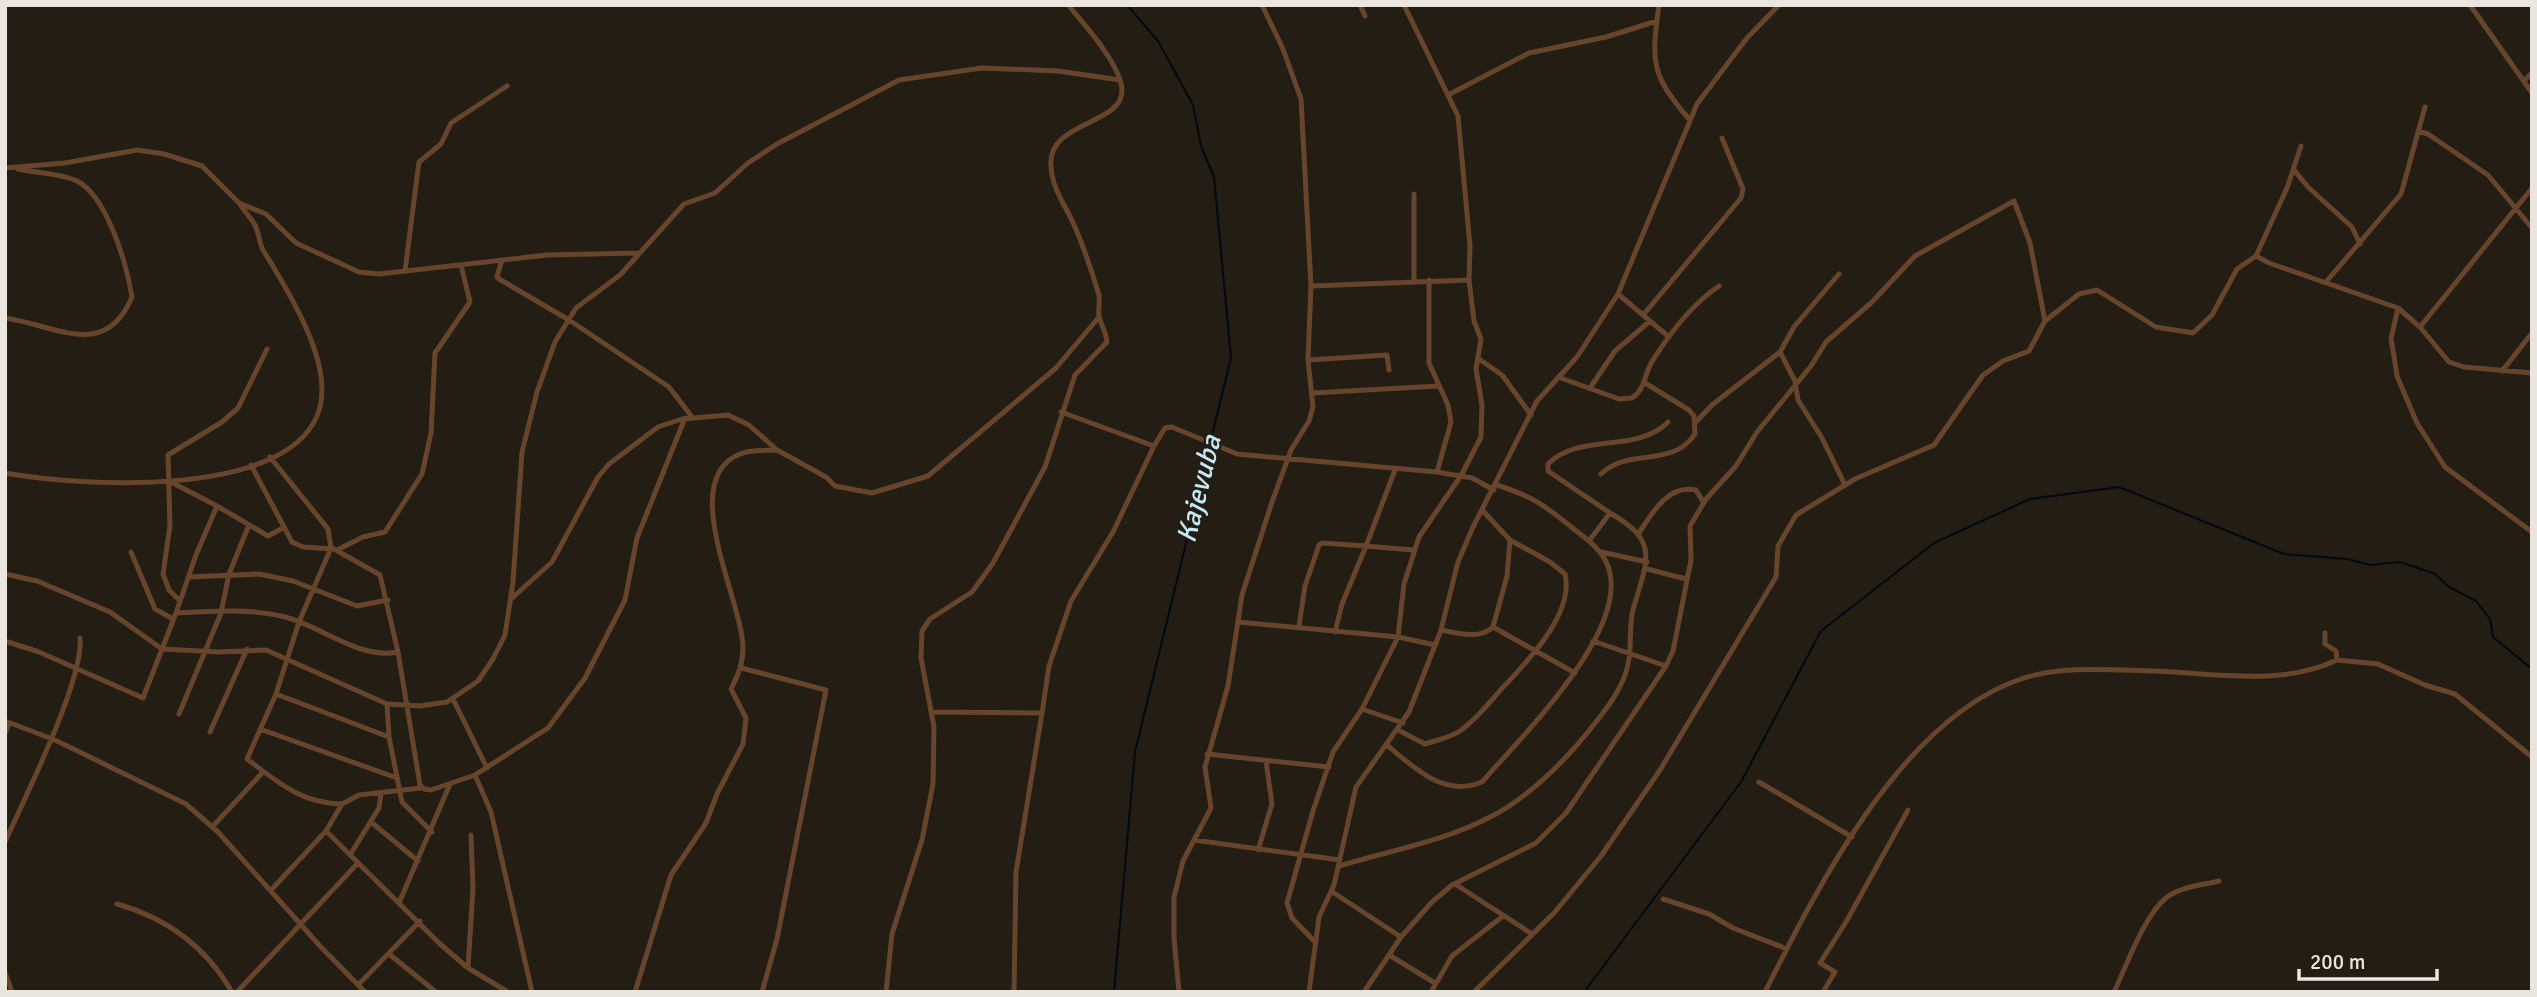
<svg xmlns="http://www.w3.org/2000/svg" width="2537" height="997" font-family="Signika,sans-serif">
  <style>
    .lines { fill: none; stroke-linecap: round; stroke-linejoin: round }
    .stream { stroke: #000a10; stroke-width: 2 }
    .minor { stroke: #66452c; stroke-width: 5 }
    .labels { text-anchor: middle; dominant-baseline: central; stroke-width: 5; stroke-linejoin: round; paint-order: stroke }
    .water-label { font-size: 28px; font-style: italic; fill: #c5e8f5; stroke: #231d13 }
  </style>
  <rect width="100%" height="100%" fill="#231d13"/>
  <g class="lines">
    <path class="stream" d="M1127,5L1158,41L1193,105L1201,146L1214,177L1231,358L1211,439
      M1114,992L1135,752L1210,445
      M1584,992L1741,782L1821,631L1934,543L2030,499L2119,487L2284,554L2347,559L2370,565L2400,562L2435,574L2449,587L2476,601L2490,619L2493,637L2532,669"/>
    <path class="minor" d="M1360,5L1365,16
      M1659,5C1651,62 1651,75 1689,119
      M2470,5L2532,93
      M2524,81L2532,73
      M1448,95L1529,53L1606,37L1657,21
      M2418,131L2428,134L2488,175L2532,228
      M5,168L65,163L137,150L164,154L202,166L239,203L266,214L296,243L359,272L379,274L547,255L639,253
      M2294,170L2308,187L2352,227L2360,244
      M1414,194V282
      M2256,256L2287,188L2301,146
      M502,260L497,277L499,279L569,320L669,387L692,417
      M405,271L419,162L441,144L451,123L507,86
      M1429,280V363L1448,405L1451,422L1437,472
      M2326,282L2401,194L2425,107
      M1311,286L1469,280
      M1618,294L1669,337
      M2398,308L2391,339L2394,356L2397,376L2417,423L2445,467L2532,532
      M1644,314L1741,198L1743,189L1722,138
      M5,318C56,325 105,361 132,297C127,265 107,196 77,181C60,173 36,173 18,169
      M2420,327L2532,188
      M1780,352L1795,381L1798,400L1822,438L1845,485
      M1479,359L1502,375L1531,415
      M1308,360L1387,355L1389,370
      M2502,371L2532,333
      M1558,377L1619,399L1632,398C1646,389 1644,373 1653,360C1670,333 1692,304 1719,286
      M1590,388L1615,351L1650,321
      M1313,393L1438,386
      M1061,412L1154,446L1165,428L1172,427L1237,454L1437,472L1472,478L1494,490
      M1695,423L1712,405L1780,352L1794,327L1839,274
      M270,457L328,529L331,548L299,622L276,694L247,759C279,783 301,803 342,804L326,831L439,943L468,968L508,992
      M251,465L292,542L303,547L334,549L380,575L398,652L420,785L424,789L431,790L475,775L491,812L532,992
      M5,473C77,486 296,501 320,407C332,360 287,289 263,250C259,242 259,233 255,225C250,217 244,211 239,203
      M1601,474C1628,447 1672,469 1695,434L1694,416L1689,410L1645,383
      M173,483L217,506L196,555L176,613
      M217,506L268,536L283,528
      M1610,513L1548,471V464C1580,432 1637,454 1668,422
      M1639,533C1652,513 1668,484 1696,490L1704,503
      M337,550L363,537L385,532L422,474L431,433L435,353L470,302L461,265
      M131,552L155,609L173,619
      M1601,552L1647,562
      M1647,569L1686,579
      M5,574L37,581L110,612L162,649L219,652L266,650L387,704L420,706L447,702L478,681L493,659L505,635L513,582L522,452L537,392L555,342L576,308L620,275L684,204L715,193L748,163L777,144L899,80L982,68L1058,71L1120,80
      M188,577L259,574L293,581L357,606L388,600
      M511,599L552,562L598,477L609,464L658,427L682,419L728,415L749,425L777,450L826,477L835,486L872,493L928,476L1056,368L1099,317
      M180,601L169,590L163,574L170,526L168,455L222,422L238,408L267,349
      M1238,622L1398,637L1435,645
      M1299,626L1305,586L1319,545L1322,543L1366,546L1395,470
      M1493,627L1575,673
      M1441,630C1457,633 1480,640 1493,627L1507,576L1510,540
      M1335,632L1342,604L1366,546L1413,550
      M5,641L39,652L143,698L176,613C210,611 251,608 285,617C321,626 360,660 398,652
      M1593,641L1666,666
      M2337,660L2378,664L2425,685L2455,694L2532,757
      M741,668L826,690L777,939L762,992
      M276,694L389,737
      M453,699L487,768
      M387,704L389,737L402,802L432,832
      M1362,709L1403,723
      M932,712L1042,713L1016,872L1014,992
      M1042,713L1049,666L1071,601L1113,532L1154,446
      M179,714L221,613L229,574L249,525
      M5,721L55,740L186,804L218,832L320,946L365,992
      M260,729L397,778
      M1398,730L1425,744C1437,740 1449,738 1460,731C1480,717 1492,698 1509,681C1532,656 1574,612 1565,574L1550,562L1510,540L1483,511
      M210,732L247,649
      M5,734L9,723
      M1387,745C1414,768 1445,798 1482,782C1521,737 1628,633 1609,569C1603,549 1585,538 1570,526C1543,504 1531,496 1497,485
      M1207,754L1329,767
      M475,775L548,728L585,678L625,600L637,538L685,418
      M1759,782L1852,837
      M342,804L359,795L421,788
      M371,822L418,861
      M213,826L263,772
      M1194,840L1340,860
      M5,842C25,797 84,680 80,638
      M1258,850L1272,804L1266,761
      M350,855L379,808L381,793
      M1339,866C1389,851 1446,841 1492,816C1527,798 1563,763 1588,732C1602,714 1617,697 1625,675C1634,652 1627,628 1634,606C1648,559 1659,541 1610,513L1589,541
      M1455,884L1532,934
      M272,889L326,831
      M1331,891L1401,937
      M1663,899L1709,914L1733,928L1787,949
      M399,903L450,784
      M117,904C167,918 206,947 232,992
      M1315,942L1292,918L1287,903L1313,811L1333,752L1362,709L1398,637L1404,584L1419,537L1462,474L1481,437L1482,405L1476,369L1481,339L1474,321L1469,280L1470,246L1458,116L1404,5
      M389,954L436,992
      M1389,955L1435,983
      M468,968L473,888L471,835
      M5,972L12,992
      M359,984L420,921
      M237,992L358,863
      M635,992L671,875L706,823L717,794L743,744L746,718L731,689C738,675 743,664 743,648C743,602 676,479 740,454C750,449 765,451 777,450
      M886,992L892,934L922,840L933,784L934,727L921,658L922,631L930,619L972,592L993,563L1045,467L1075,375L1107,342C1106,332 1101,325 1099,316C1098,310 1100,302 1099,295C1092,272 1084,247 1074,225C1065,204 1052,189 1051,166C1047,121 1123,125 1122,90C1121,65 1084,24 1068,5
      M1179,992L1174,938V897L1183,861L1211,808L1205,767L1228,686L1242,595L1272,502L1291,450L1309,421L1313,407L1308,360L1311,286L1301,99L1283,49L1262,5
      M1309,992L1319,917L1334,885L1356,787L1409,712L1441,630L1458,562L1473,527L1537,401L1577,357L1618,294L1697,104L1747,38L1779,5
      M1364,992L1401,937L1432,902L1452,885L1536,843L1566,813L1666,666L1673,651L1691,560L1690,526L1706,499L1736,466L1757,432L1811,366L1826,342L1872,302L1915,256L2014,201L2030,243L2045,321
      M1431,992L1452,956L1503,916
      M1474,992L1554,913L1601,856L1660,770L1776,577L1778,546L1796,515L1855,479L1934,445L1983,375L2003,361L2029,351L2045,321L2079,294L2097,290L2156,327L2193,333L2212,315L2237,269L2256,256L2269,263L2398,308L2420,327L2449,362L2464,367L2532,373
      M1765,992C1818,886 1902,719 2021,679C2062,665 2111,670 2153,671C2213,673 2280,687 2337,660L2336,651L2325,644V633
      M1823,992L1835,972L1820,963L1846,922L1908,810
      M2114,992C2127,965 2144,915 2167,897C2180,887 2203,885 2219,881"/>
  </g>
  <g class="labels">
    <g class="water-label">
      <text transform="translate(1199 489) rotate(-76)">Kajevuba</text>
    </g>
  </g>
  <rect width="2537" height="997" fill="none" stroke="#eae5df" stroke-width="14"/>
  <path d="M2299 969v10h138v-10" fill="none" stroke="#eae5df" stroke-width="3.5"/>
  <text x="2310" y="969" font-size="21" fill="#eae5df" stroke="#231d13" stroke-width="5" paint-order="stroke">200 m</text>
</svg>
